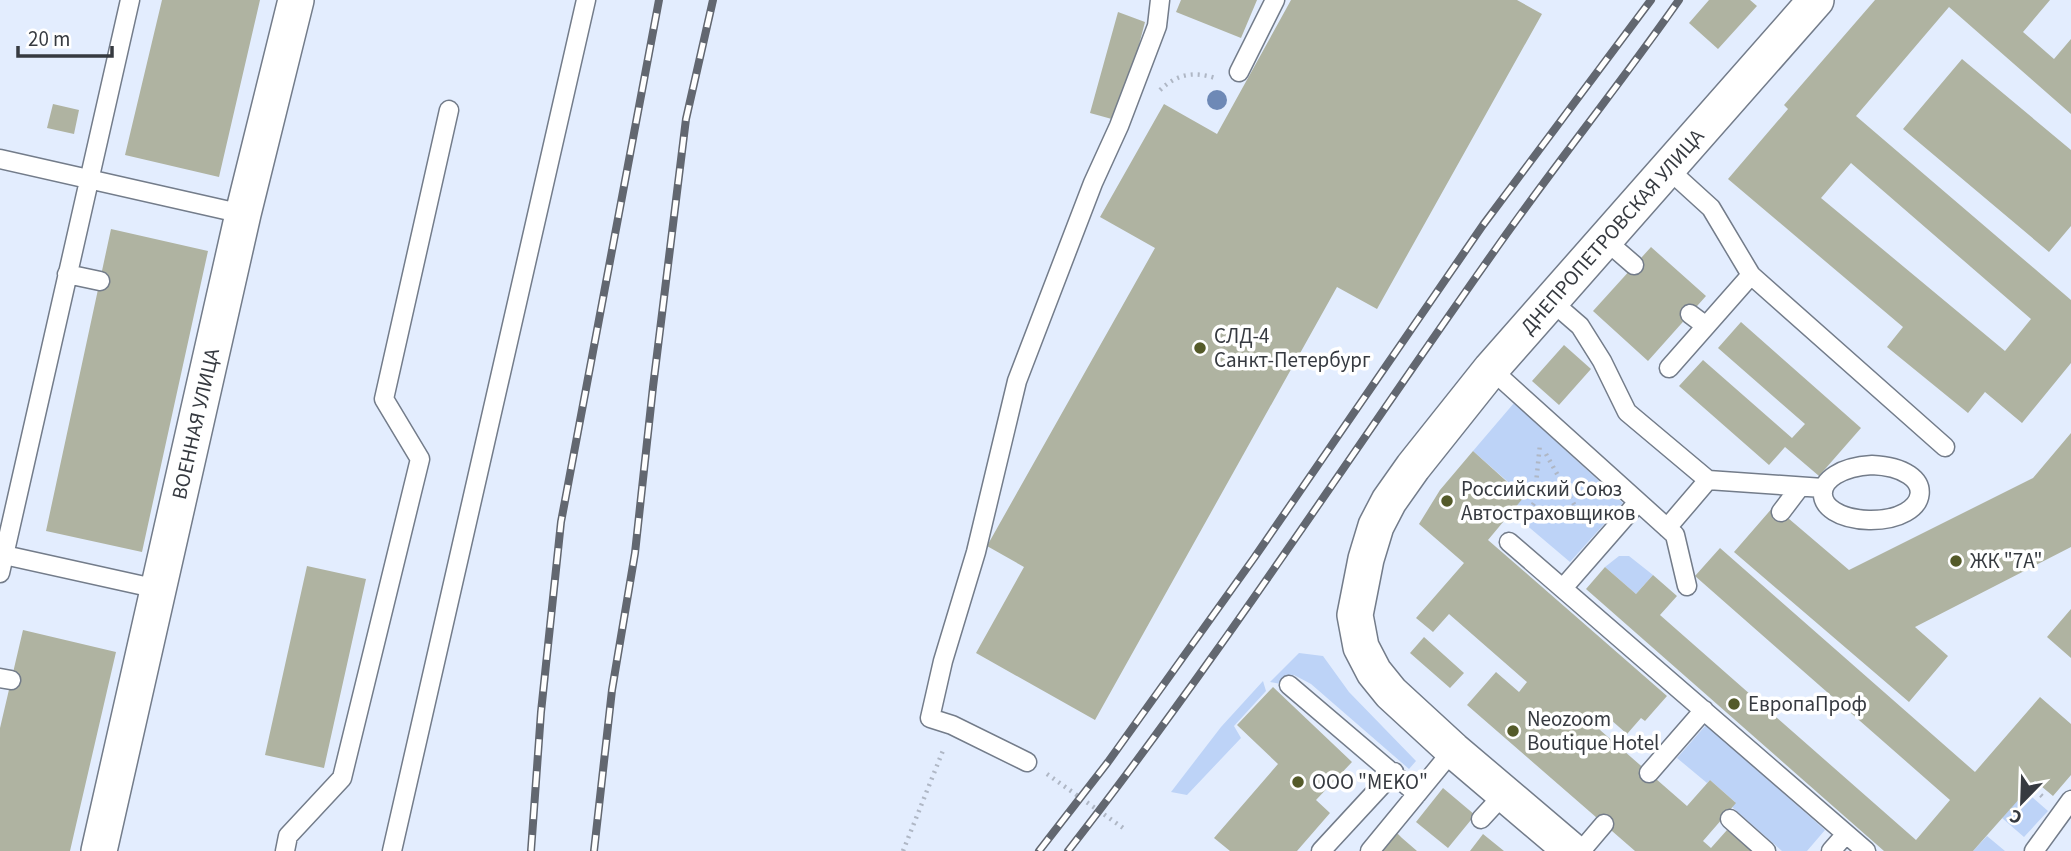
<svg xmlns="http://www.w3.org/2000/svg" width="2071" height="851" font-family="'Source Sans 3',sans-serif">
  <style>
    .green { fill: #bdd3f7 }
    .building { fill: #afb3a1; fill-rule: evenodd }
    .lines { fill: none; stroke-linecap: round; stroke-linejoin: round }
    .service-casing { stroke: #737c8a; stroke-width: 21 }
    .minor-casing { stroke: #737c8a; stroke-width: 38 }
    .path { stroke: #afb7c5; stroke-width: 4.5; stroke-dasharray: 2 5; stroke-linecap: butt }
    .service { stroke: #fff; stroke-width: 18 }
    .minor { stroke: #fff; stroke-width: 35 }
    .rail-casing { stroke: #626770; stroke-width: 8 }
    .rail { stroke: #fff; stroke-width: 5; stroke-dasharray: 16; stroke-linecap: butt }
    .tree { fill: #6e89b6 }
    .poi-dot { fill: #545a29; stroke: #fff; stroke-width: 2.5 }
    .labels { text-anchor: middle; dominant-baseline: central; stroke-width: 7; stroke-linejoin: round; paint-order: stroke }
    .street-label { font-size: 21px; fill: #363a40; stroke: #fff }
    .poi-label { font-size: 21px; fill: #363a40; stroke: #fff; text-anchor: start }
  </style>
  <rect width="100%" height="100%" fill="#e3edfe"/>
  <path class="green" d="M1514,403L1623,503L1570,562L1511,512L1524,496L1473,451Z
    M1619,556H1629L1653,575L1636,594L1605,567Z
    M1299,653L1323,656L1349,692L1416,761L1409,769L1311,684L1294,675L1281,684L1270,682Z
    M1263,681L1266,691L1234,726L1241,738L1187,795L1171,792L1221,727Z
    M1706,725L1825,830L1807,851H1782L1732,807L1735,802L1710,780L1707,783L1677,758Z
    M2025,791L2048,811L2024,837L2002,818Z
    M1987,836L2005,851H1973Z"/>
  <path class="building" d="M162,0H260L219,177L125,155Z
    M1181,0H1257L1241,38L1176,12Z
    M1291,0H1517L1542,14L1377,309L1337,287L1095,720L976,653L1024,567L987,546L1155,248L1100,217L1164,104L1217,134Z
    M1709,0H1750L1757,6L1718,49L1689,23Z
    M1875,0H2050L2023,32L2054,59L2071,39V114L1949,7L1856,116L2071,300V363L2022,423L1985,392L1968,413L1887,347L1903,327L1728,179L1788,109L1784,105ZM1851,163L2031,319L2005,351L1821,198Z
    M1118,12L1145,22L1119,121L1090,113Z
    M1962,59L2071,150V226L2049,252L1903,129Z
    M53,104L79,110L74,134L47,128Z
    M111,229L208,251L142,552L46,531Z
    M1651,247L1706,296L1648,361L1593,311Z
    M1741,322L1861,428L1819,476L1785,447L1769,465L1679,386L1703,360L1792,438L1805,424L1718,348Z
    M1564,345L1591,369L1559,405L1532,381Z
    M2071,433V547L1915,627L1948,656L1909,702L1734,552L1774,506L1849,570L2033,478Z
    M1473,451L1524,497L1488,540L1667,696L1645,721L1641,718L1627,734L1602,712L1592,723L1687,806L1710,780L1736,803L1703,841L1711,848L1727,830L1752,851H1635L1467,705L1496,672L1519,692L1527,682L1449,614L1433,632L1416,618L1464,563L1419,524L1440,490Z
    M1720,548L1975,772L2040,697L2071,724V775L2053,796L2035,781L1973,851H1884L1586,589L1605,567L1636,594L1653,575L1677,596L1660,615L1916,840L1950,800L1695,576Z
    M307,566L366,579L324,768L265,755Z
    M2071,609V658L2047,637Z
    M23,630L116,652L70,851H0V728Z
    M1424,637L1464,673L1450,688L1410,653Z
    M1273,687L1352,762L1316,800L1330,813L1297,851H1230L1214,838L1278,764L1237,725Z
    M1443,788L1475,815L1448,848L1416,822Z
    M1397,833L1402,838L1417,851H1381Z
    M1483,834L1504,851H1470Z"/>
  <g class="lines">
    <defs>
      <path id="service" d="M1239,72L1275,0
        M0,159L243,214
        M1667,168L1711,208L1751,275L1945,447
        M1604,239L1634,265
        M67,274L100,281
        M1550,300L1580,326L1602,361L1627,412L1708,480L1823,488
        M1690,314L1706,326
        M1669,368L1751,275
        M1491,369L1675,535L1687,586
        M1872,465C1940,468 1932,521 1869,520C1807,518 1807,469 1872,465Z
        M1781,512L1800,487
        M1667,528L1708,480
        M1509,542L1866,851
        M0,554L158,589
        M0,573L130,0
        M1563,588L1638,502
        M0,678L11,680
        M1289,685L1417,794
        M1027,762L952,725L930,718L943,661L976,552L1017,381L1093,183L1119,126L1157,26L1160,0
        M1649,773L1704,710
        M1481,819L1505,793
        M1730,819L1766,851
        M285,851L288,836L342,778L420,459L384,399L449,110
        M392,851L586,0
        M1321,851L1394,772
        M1370,851L1453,750
        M1581,851L1604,824
        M1831,851L1846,834
        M2034,851L2071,800"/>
      <g id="minor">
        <path id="s1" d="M99,851L243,214L296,0"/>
        <path id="s2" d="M1572,851L1453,750L1391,693L1374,672L1361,647L1355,615L1366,559L1376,526L1389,501L1413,467L1491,369L1816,0"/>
      </g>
    </defs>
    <use href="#service" class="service-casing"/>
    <use href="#minor" class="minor-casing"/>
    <path class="path" d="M1160,90C1177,74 1193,71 1215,78
      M1546,454L1586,526
      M1522,523L1534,503L1540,444
      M1047,774L1126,830
      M2039,785L2035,790L2044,798
      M903,851L944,748"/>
    <use href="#service" class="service"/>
    <use href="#minor" class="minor"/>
    <defs>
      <path id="rail" d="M531,851L541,712L561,522L659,0
        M594,851L612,690L635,553L653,387L686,119L713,0
        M1039,851L1108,762L1254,558L1483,225L1651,0
        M1068,851C1221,655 1356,446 1500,243C1558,161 1621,83 1679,0"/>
    </defs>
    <use href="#rail" class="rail-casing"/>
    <use href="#rail" class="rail"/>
  </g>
  <circle class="tree" cx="1217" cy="100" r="10"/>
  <g class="poi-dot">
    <circle cx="1200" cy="348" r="7"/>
    <circle cx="1447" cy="501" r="7"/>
    <circle cx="1956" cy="561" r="7"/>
    <circle cx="1734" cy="704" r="7"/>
    <circle cx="1513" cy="731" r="7"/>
    <circle cx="1298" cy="782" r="7"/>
  </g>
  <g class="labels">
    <g class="street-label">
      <text stroke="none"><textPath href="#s2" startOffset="798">ДНЕПРОПЕТРОВСКАЯ УЛИЦА</textPath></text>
      <text stroke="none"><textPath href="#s1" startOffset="438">ВОЕННАЯ УЛИЦА</textPath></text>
    </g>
    <g class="poi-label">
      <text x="1214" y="336">СЛД-4<tspan x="1214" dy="24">Санкт-Петербург</tspan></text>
      <text x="1461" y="489">Российский Союз<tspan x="1461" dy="24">Автостраховщиков</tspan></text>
      <text x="1970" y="561">ЖК "7А"</text>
      <text x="1748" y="704">ЕвропаПроф</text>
      <text x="1527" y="719">Neozoom<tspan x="1527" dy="24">Boutique Hotel</tspan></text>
      <text x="1312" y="782">OOO "MEKO"</text>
    </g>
  </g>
  <g transform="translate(2022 802) rotate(203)" stroke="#ffffff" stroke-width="5" paint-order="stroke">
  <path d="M0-5L12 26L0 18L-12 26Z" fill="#363a40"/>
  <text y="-10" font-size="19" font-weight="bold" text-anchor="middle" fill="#363a40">С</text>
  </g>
  <path d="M18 46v10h94v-10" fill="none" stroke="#363a40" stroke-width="3.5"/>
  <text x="28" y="46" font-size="21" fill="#363a40" stroke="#ffffff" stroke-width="5" paint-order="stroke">20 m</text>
</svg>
